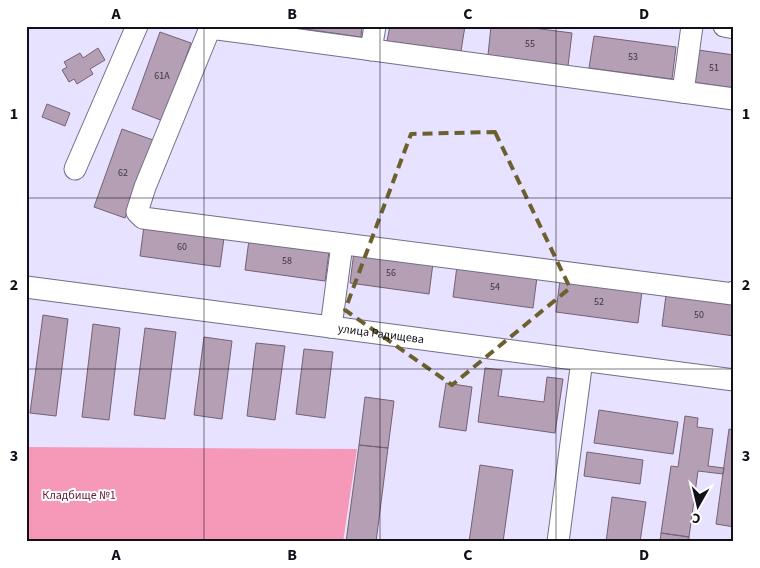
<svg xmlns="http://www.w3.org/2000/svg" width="760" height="568" font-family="'Source Sans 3',sans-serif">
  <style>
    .forest { fill: #f699b8 }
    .building { fill: #b49fb4; stroke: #756175 }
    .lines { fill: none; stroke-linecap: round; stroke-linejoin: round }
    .minor-casing { stroke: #736e87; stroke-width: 23 }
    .minor { stroke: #fff; stroke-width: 21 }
    .marked { fill: none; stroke: #6c612e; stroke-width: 4; stroke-dasharray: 10 6; stroke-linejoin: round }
    .grid { fill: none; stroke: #121019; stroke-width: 1; stroke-opacity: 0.55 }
    .labels { text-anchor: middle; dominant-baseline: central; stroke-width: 4; stroke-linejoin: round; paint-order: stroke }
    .number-label { font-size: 10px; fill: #3a3440 }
    .street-label { font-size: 12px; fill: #121019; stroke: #fff }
    .park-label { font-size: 12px; fill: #68173a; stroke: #fff }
    .neatline { fill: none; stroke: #121019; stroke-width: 2 }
    .grid-label { font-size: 16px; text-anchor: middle; font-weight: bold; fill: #121019 }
  </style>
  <rect width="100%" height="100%" fill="#e7e2ff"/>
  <path class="forest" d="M26,447L357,449L343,542H26Z"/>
  <path class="building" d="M284,26H362L361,37Z
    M390,26H465L461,51L387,41Z
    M491,26H518L572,33L568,66L488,55Z
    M160,32L191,43L163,121L132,109Z
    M594,36L676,47L672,79L589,68Z
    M98,48L105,60L90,69L93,74L77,84L74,79L69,82L62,70L67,67L64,62L80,53L83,58Z
    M698,50L734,55V88L693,82Z
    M47,104L70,113L65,126L42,117Z
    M122,129L153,140L125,218L94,207Z
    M144,226L224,238L220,267L140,256Z
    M249,240L329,252L325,281L245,270Z
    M354,252L433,263L429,294L350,283Z
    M457,266L537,277L533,308L453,297Z
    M560,280L642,291L638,323L556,312Z
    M666,295L734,305V336L662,326Z
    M43,315L68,319L56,416L30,413Z
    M93,324L120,328L109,420L82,417Z
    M145,328L176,332L165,419L134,415Z
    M204,337L232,341L222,419L194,415Z
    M256,343L285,346L275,420L247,416Z
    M304,349L333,352L325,418L296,414Z
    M485,368L502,370L498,396L544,402L547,377L563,379L555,433L478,422Z
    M446,383L472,387L466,431L439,427Z
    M365,397L394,401L388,448L359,445Z
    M599,410L678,422L673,454L594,443Z
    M685,416L698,418L697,427L713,429L708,466L724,468L723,474L698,471L689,537L661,533L671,466L678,467Z
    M729,429L734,430V527L716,524Z
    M359,445L388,448L376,542H346Z
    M587,452L643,460L640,484L584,476Z
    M480,465L513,470L503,542H469Z
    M612,497L646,502L640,542H606Z
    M661,533L689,537V542H660Z"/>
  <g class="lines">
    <defs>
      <g id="minor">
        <path d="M724,26L734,28"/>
        <path d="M371,50L375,26"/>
        <path d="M683,92L692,26"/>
        <path d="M734,99L210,28L145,187L137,212L143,218C340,243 537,267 733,294L734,292"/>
        <path d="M75,169L137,26"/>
        <path id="s1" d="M26,287L734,380"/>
        <path d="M331,327L342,244"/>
        <path d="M558,542L582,360"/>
      </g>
    </defs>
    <use href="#minor" class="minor-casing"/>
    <use href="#minor" class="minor"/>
  </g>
  <path class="marked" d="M495,132L570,288L452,385L345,310L411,134Z"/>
  <path class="grid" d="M204,26V542M380,26V542M556,26V542M26,198H734M26,369H734"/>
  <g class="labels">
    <g class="number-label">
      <text x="530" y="44">55</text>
      <text x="633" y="57">53</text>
      <text x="714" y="68">51</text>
      <text x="162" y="76">61А</text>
      <text x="123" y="173">62</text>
      <text x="182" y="247">60</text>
      <text x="287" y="261">58</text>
      <text x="391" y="273">56</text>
      <text x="495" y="287">54</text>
      <text x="599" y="302">52</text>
      <text x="699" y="315">50</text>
    </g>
    <g class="street-label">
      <text stroke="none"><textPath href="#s1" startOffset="358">улица Радищева</textPath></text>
    </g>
    <g class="park-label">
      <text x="79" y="495">Кладбище №1</text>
    </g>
  </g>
  <rect width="760" height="568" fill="none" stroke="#ffffff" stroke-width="55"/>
  <g transform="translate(698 506) rotate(188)" stroke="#ffffff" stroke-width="4" paint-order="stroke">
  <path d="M0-4L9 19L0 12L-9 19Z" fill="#121019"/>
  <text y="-8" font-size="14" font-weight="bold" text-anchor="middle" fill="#121019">С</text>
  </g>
  <rect x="28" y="28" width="704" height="512" class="neatline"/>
  <g class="grid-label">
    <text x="116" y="19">A</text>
    <text x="292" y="19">B</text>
    <text x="468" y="19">C</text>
    <text x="644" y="19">D</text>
    <text x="14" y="119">1</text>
    <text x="746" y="119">1</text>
    <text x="14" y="290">2</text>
    <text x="746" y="290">2</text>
    <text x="14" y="461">3</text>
    <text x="746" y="461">3</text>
    <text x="116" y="560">A</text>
    <text x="292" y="560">B</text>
    <text x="468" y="560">C</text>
    <text x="644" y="560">D</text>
  </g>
</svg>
